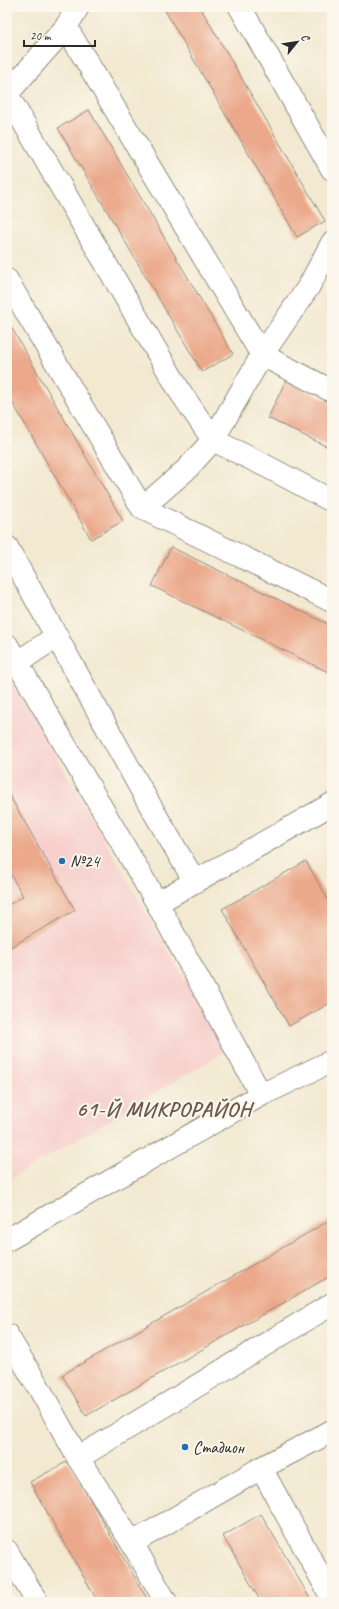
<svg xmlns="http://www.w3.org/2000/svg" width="339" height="1609" font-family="Caveat,sans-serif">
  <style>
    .built { fill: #f7d0cd }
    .building { fill: #eba88a }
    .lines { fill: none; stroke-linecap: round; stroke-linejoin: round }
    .minor-casing { stroke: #8f8a7e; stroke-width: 24 }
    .minor { stroke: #fff; stroke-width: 22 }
    .poi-dot { fill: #1f6fb2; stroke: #fbf7ec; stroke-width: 1.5 }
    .labels { text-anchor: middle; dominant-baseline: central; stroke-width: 4; stroke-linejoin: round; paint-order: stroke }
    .poi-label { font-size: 17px; fill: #2b2b2b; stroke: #fbf7ec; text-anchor: start }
    .district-label { font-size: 21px; font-weight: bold; letter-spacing: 1px; fill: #6e574c; stroke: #fbf7ec }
  </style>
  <rect width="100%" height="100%" fill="#fbf7ec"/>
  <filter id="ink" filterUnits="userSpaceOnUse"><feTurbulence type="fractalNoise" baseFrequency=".025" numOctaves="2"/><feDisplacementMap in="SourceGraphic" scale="8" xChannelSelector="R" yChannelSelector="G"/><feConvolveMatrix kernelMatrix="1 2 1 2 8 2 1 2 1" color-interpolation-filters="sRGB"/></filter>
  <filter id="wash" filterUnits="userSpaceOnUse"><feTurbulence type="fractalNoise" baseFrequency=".012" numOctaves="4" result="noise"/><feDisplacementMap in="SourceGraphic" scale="16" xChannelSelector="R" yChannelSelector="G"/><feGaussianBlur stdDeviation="0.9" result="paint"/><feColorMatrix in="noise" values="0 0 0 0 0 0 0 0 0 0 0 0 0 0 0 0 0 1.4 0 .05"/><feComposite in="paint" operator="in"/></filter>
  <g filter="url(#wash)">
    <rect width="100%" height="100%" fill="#f3e9d1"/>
    <path class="built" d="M7,671L226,1051L7,1181Z"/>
    <g id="blocks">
      <path class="building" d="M163,7H200L325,221L297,237Z
        M89,110L233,354L202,372L58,128Z
        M7,320L123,521L91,539L7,393Z
        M286,380L332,403V449L268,418Z
        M171,547L332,626V674L152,586Z
        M7,791L75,910L7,949V906L23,896L7,868Z
        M306,861L332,907V1002L289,1026L222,909Z
        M332,1219V1275L86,1416L62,1375Z
        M68,1461L149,1602H98L30,1482Z
        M261,1514L312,1602H261L223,1536Z"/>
    </g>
  </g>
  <g filter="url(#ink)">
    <use href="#blocks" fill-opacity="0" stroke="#8f8a7e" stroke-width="1"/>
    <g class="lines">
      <defs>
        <path id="minor" d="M240,7L332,169
          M66,27L262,355L332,391
          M7,94L181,393L213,440L264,465L332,501
          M7,94L66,27L78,7
          M7,280L142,508L332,601
          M142,508L187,469L213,440L262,355L309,286L332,243
          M7,547L147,800L195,882
          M7,645L157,903L261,1095
          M18,662L57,636
          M157,903L332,804
          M7,1240L261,1095L332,1061
          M7,1335L39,1388L78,1458
          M261,1468L332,1598
          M132,1543L261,1468L332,1431
          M7,1551L37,1602
          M166,1602L132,1543L78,1458L332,1304"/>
      </defs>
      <use href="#minor" class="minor-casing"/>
      <use href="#minor" class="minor"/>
    </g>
  </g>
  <g class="poi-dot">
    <circle cx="62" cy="861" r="4"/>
    <circle cx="185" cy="1447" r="4"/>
  </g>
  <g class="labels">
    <g class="poi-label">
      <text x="70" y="861">№24</text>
      <text x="193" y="1447">Стадион</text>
    </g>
    <g class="district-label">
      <text x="164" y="1109">61-Й МИКРОРАЙОН</text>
    </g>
  </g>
  <rect width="339" height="1609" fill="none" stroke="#fbf7ec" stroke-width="24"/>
  <g transform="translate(297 42) rotate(60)" stroke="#fbf7ec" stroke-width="3" paint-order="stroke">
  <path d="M0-3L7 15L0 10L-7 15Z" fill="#2b2b2b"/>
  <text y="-6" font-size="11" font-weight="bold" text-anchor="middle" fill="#2b2b2b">С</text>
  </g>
  <path d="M24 40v6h71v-6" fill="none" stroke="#2b2b2b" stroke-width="2"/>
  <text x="30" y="40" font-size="12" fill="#2b2b2b" stroke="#fbf7ec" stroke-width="3" paint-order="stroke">20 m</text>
</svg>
